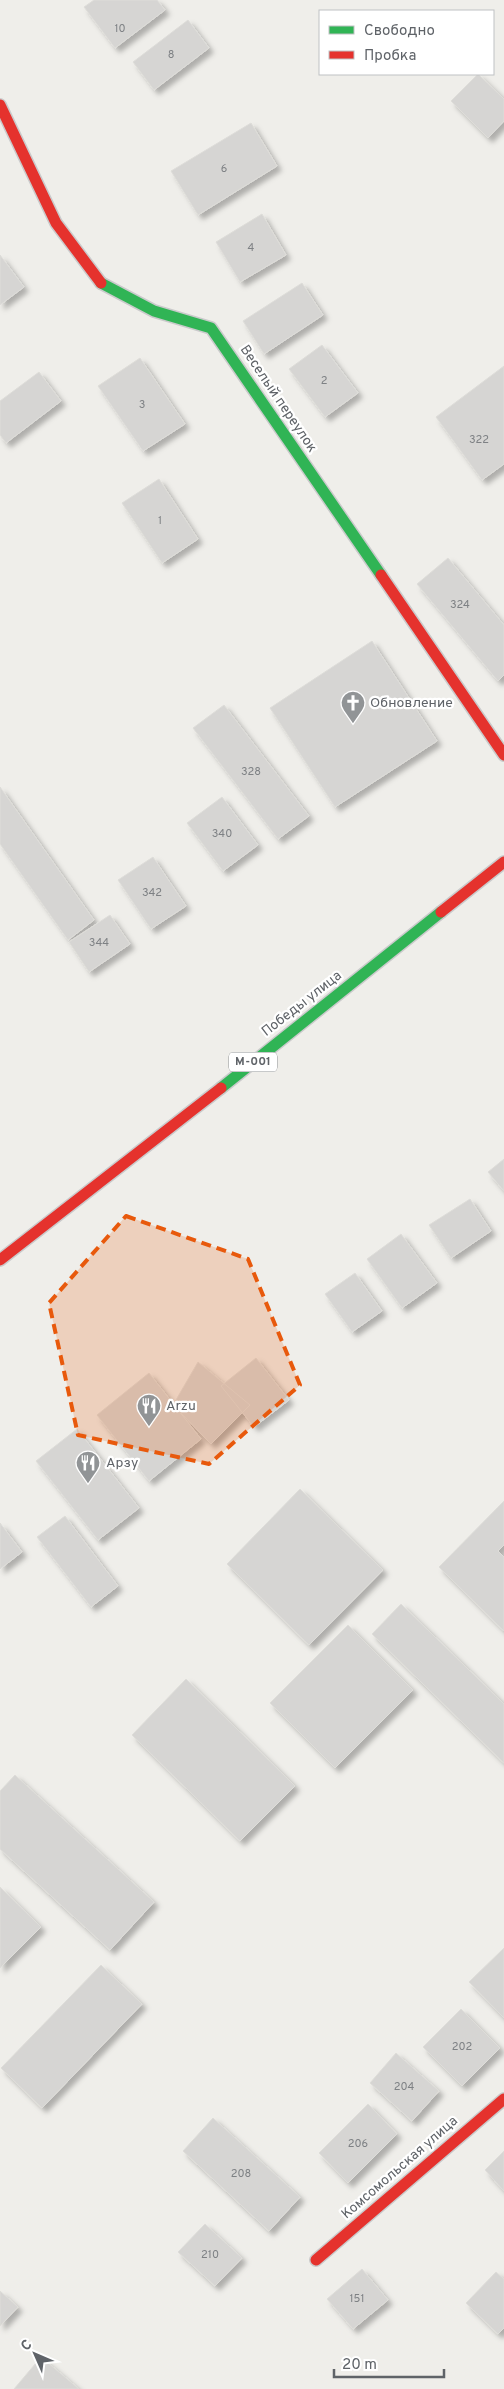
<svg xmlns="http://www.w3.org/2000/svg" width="504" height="2389" font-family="Overpass,sans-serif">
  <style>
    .building { fill: #d6d5d3; stroke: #deddd9; filter: url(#shadow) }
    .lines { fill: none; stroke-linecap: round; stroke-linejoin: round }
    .fast-casing { stroke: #cacacb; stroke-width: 14 }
    .jam-casing { stroke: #cacacb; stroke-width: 14 }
    .fast { stroke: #30b455; stroke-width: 11 }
    .jam { stroke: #e5322d; stroke-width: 11 }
    .marked { fill: #e8590c; fill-opacity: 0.2; stroke: #e8590c; stroke-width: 4; stroke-dasharray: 10 6; stroke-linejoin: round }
    .labels { text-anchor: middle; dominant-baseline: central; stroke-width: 4.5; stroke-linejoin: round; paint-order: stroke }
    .number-label { font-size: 11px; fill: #7e8184 }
    .shield { fill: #fff; stroke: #8f9295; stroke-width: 1 }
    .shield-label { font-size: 12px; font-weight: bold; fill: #5f6368 }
    .street-label { font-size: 14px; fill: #5f6368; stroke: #fff }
    .poi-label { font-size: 14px; fill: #5f6368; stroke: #fff; text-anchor: start }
  </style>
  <defs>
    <filter id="shadow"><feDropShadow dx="4.5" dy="4.5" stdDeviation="2.5" flood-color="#0004"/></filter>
  </defs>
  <rect width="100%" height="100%" fill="#efeeea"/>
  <path class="building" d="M94,0H157L165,10L115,48L84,7Z
    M188,20L209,48L154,90L133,62Z
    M478,74L504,99V121L488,138L451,101Z
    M251,123L277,166L198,215L171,171Z
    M262,214L286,255L240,282L216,242Z
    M0,255L24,287L0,305Z
    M302,283L323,315L264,354L243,321Z
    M322,345L358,393L325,417L289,369Z
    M140,358L185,424L143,451L98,386Z
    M504,366V464L482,480L436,417Z
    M39,372L61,401L6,443L0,435V401Z
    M159,479L198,539L162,563L122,503Z
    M448,558L504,625V675L498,681L417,584Z
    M372,641L437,741L335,807L270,708Z
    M224,705L309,816L278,839L193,728Z
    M0,787L94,920L68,940L0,844Z
    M222,797L258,845L223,871L187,823Z
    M153,857L186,906L151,929L118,880Z
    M110,915L130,944L89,972L69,942Z
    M504,1159V1191L488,1172Z
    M470,1199L491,1231L451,1258L429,1225Z
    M401,1234L437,1283L402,1308L367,1259Z
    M355,1273L382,1311L352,1332L325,1294Z
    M256,1358L289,1400L254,1427L221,1386Z
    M198,1362L250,1405L211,1444L173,1405Z
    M149,1373L201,1439L149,1481L97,1415Z
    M77,1429L139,1508L98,1540L36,1461Z
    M300,1489L383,1570L309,1645L227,1564Z
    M504,1501V1545L498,1551L504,1557V1631L439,1567Z
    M65,1516L118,1586L91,1607L37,1537Z
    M0,1523L22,1552L0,1569Z
    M401,1604L504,1704V1763L372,1634Z
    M348,1625L413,1690L335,1768L270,1703Z
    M186,1679L295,1786L240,1841L132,1735Z
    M15,1775L154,1902L110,1950L0,1849V1791Z
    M0,1887L41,1927L0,1968Z
    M504,1948V2018L469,1982Z
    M101,1965L142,2004L42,2108L1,2068Z
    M461,2009L500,2048L462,2086L423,2047Z
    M396,2053L439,2091L412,2121L370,2083Z
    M368,2104L397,2134L348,2183L319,2153Z
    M213,2118L300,2197L269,2231L183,2151Z
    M504,2151V2191L485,2170Z
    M205,2224L242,2258L215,2286L178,2252Z
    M362,2269L388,2300L353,2329L327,2299Z
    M496,2272L504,2279V2328L498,2334L466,2303Z
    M0,2291L18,2307L0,2326Z
    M41,2357L79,2389H14Z"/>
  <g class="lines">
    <defs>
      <path id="fast" d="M101,283L154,311L211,328L381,575
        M221,1088L441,912"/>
      <path id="jam" d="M0,105L56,223L101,283
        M381,575L504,755
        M441,912L504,862
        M0,1260L221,1088
        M316,2260L504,2099"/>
    </defs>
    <use href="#fast" class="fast-casing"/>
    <use href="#jam" class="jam-casing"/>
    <use href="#fast" class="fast"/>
    <use href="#jam" class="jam"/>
  </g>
  <path class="marked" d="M126,1216L248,1259L300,1385L209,1464L78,1435L49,1303Z"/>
  <defs>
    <symbol id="church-pin" viewBox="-11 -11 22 30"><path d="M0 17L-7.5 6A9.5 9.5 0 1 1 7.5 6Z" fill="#919496" stroke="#fff"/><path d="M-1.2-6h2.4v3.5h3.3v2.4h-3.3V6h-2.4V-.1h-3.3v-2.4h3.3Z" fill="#fff"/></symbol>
    <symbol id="restaurant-pin" viewBox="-11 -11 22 30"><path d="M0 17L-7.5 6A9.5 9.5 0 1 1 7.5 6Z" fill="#919496" stroke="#fff"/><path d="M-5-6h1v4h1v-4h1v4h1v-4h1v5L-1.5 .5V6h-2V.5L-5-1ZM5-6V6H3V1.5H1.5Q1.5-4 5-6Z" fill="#fff"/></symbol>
  </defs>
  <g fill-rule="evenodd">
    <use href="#church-pin" x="339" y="689" width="28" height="38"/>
    <use href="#restaurant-pin" x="135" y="1392" width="28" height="38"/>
    <use href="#restaurant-pin" x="74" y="1449" width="28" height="38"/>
  </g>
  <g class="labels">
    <g class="number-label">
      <text x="120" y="29">10</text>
      <text x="171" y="55">8</text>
      <text x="224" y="169">6</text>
      <text x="251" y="248">4</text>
      <text x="324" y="381">2</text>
      <text x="142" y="405">3</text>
      <text x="479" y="440">322</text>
      <text x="160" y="521">1</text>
      <text x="460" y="605">324</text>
      <text x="251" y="772">328</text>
      <text x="222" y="834">340</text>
      <text x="152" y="893">342</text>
      <text x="99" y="943">344</text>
      <text x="462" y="2047">202</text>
      <text x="404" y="2087">204</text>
      <text x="358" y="2144">206</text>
      <text x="241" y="2174">208</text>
      <text x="210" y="2255">210</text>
      <text x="357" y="2299">151</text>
    </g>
    <rect class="shield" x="229" y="1052.5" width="48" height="19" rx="4"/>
    <g class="shield-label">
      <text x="253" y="1062">М-001</text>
    </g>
    <g class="street-label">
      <text transform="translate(278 399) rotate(56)">Веселый переулок</text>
      <text transform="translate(302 1004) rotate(-38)">Победы улица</text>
      <text transform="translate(400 2168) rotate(-41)">Комсомольская улица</text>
    </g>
    <g class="poi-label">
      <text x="370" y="703">Обновление</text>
      <text x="166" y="1406">Arzu</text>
      <text x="106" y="1463">Арзу</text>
    </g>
  </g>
  <rect x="319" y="10" width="175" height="65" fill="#ffffff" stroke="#bfc1c3"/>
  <rect x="329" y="26" width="25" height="8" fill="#30b455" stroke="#bfc1c3"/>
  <text x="364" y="35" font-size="15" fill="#5f6368">Свободно</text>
  <rect x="329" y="51" width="25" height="8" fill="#e5322d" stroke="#bfc1c3"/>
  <text x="364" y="60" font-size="15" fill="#5f6368">Пробка</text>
  <g transform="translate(35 2354) rotate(315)" stroke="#ffffff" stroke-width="4" paint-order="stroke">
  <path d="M0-4L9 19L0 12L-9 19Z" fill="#5f6368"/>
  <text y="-8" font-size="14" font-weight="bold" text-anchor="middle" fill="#5f6368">С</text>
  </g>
  <path d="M334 2369v8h110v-8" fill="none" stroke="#5f6368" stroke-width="2.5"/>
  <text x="342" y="2369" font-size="15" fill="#5f6368" stroke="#ffffff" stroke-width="4" paint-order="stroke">20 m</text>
</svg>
